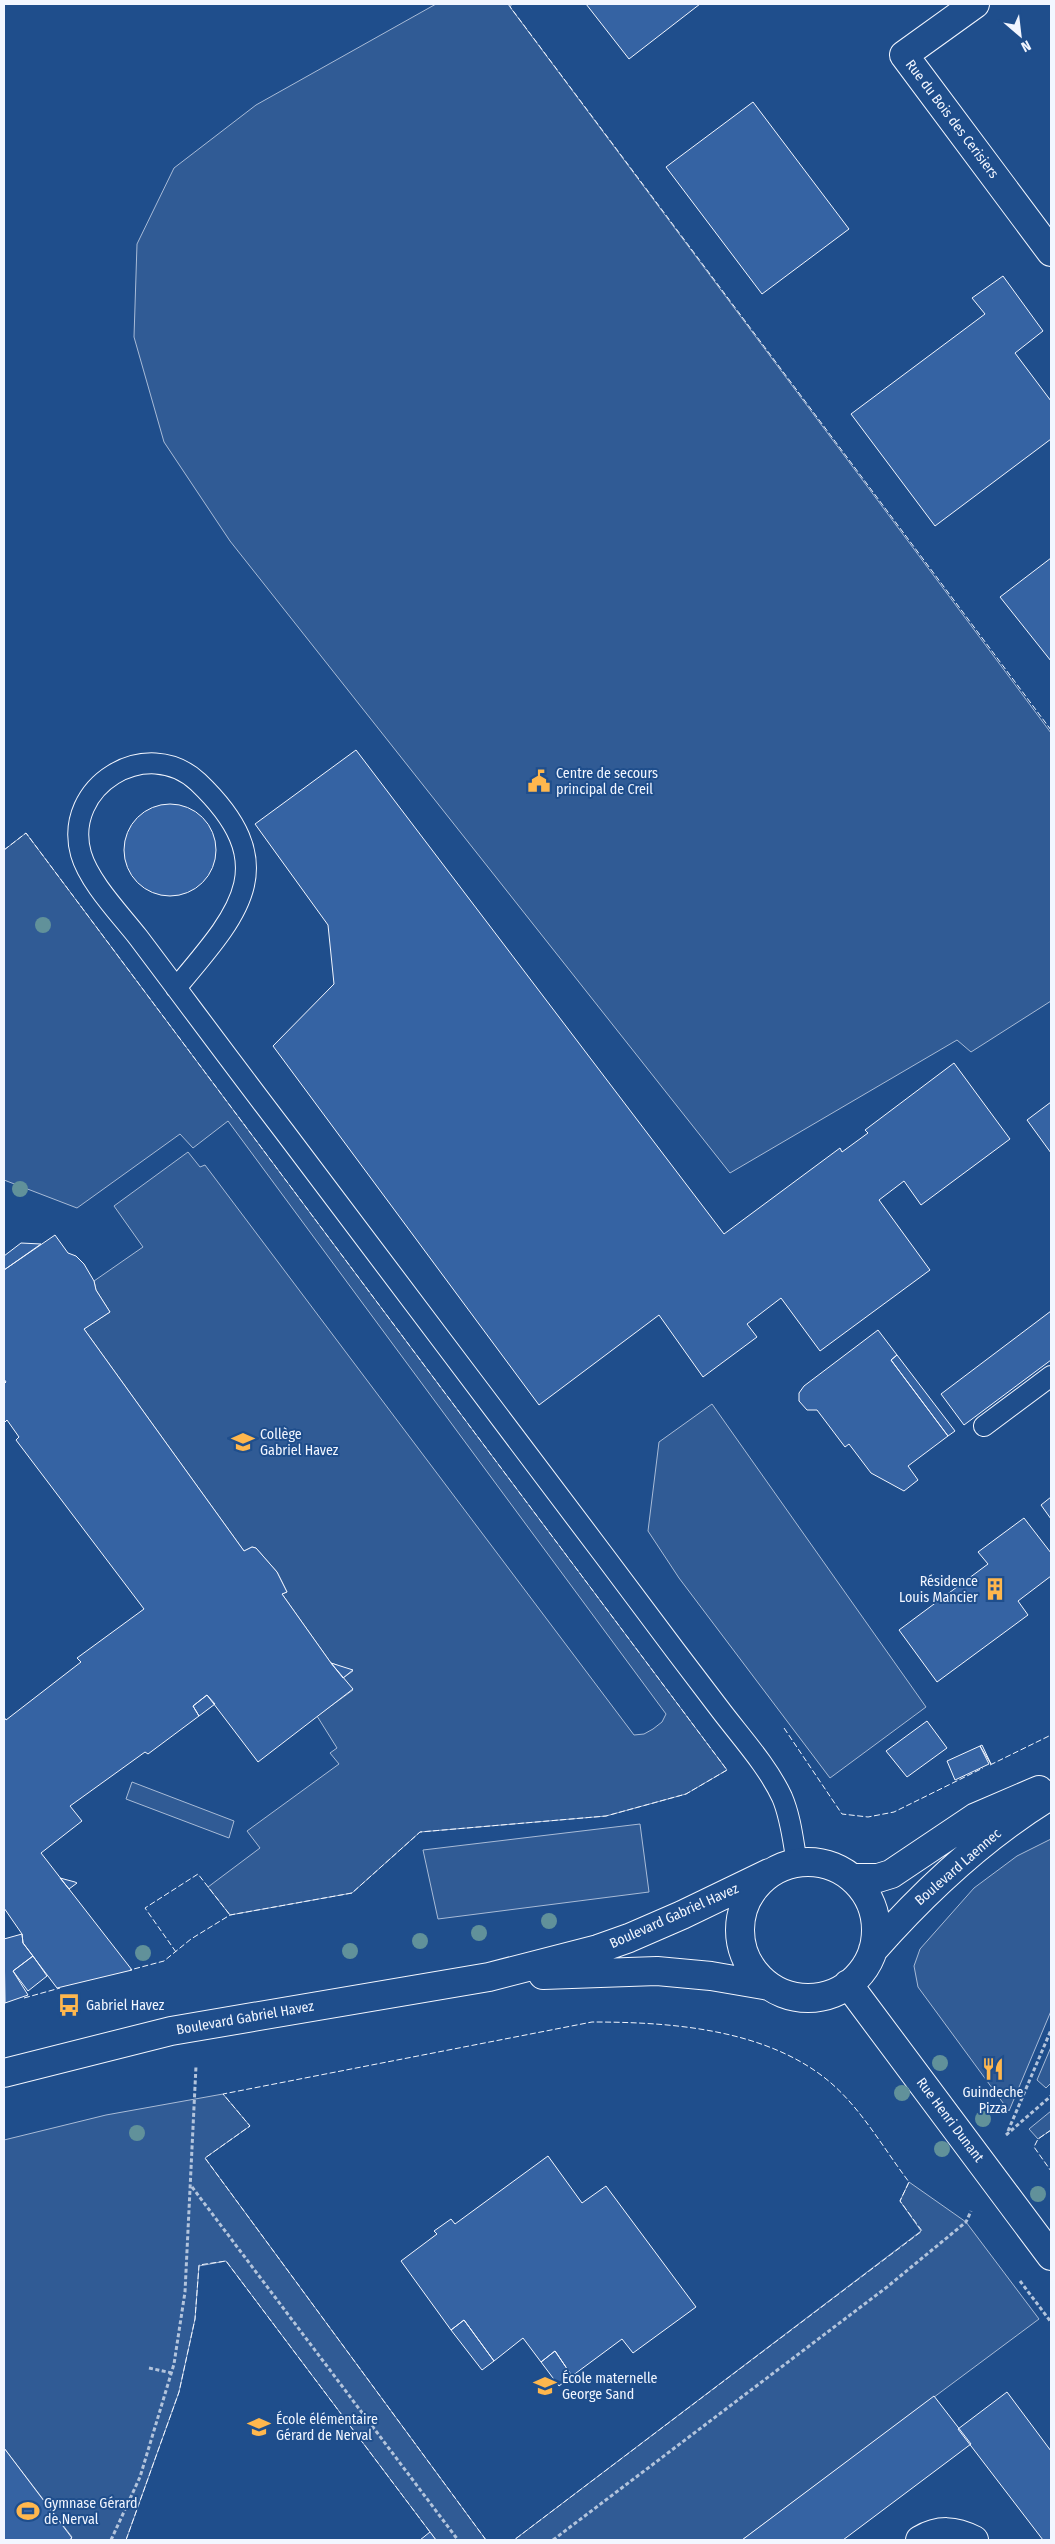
<svg xmlns="http://www.w3.org/2000/svg" width="1055" height="2544" font-family="'Fira Sans Condensed',sans-serif">
  <style>
    .built { fill: #305b95; stroke: #a8bbd7 }
    .building { fill: #3563a3; stroke: #f2f6ff }
    .lines { fill: none; stroke-linecap: round; stroke-linejoin: round }
    .lane-casing { stroke: #f2f6ff; stroke-width: 22 }
    .street-casing { stroke: #f2f6ff; stroke-width: 30 }
    .path { stroke: #b3c4dc; stroke-width: 3; stroke-dasharray: 4 2.5; stroke-linecap: butt }
    .lane { stroke: #1f4e8c; stroke-width: 20 }
    .street { stroke: #1f4e8c; stroke-width: 28 }
    .fence { stroke: #f2f6ff; stroke-width: 1; stroke-dasharray: 6 2.5; stroke-linecap: butt }
    .tree { fill: #61919a }
    .labels { text-anchor: middle; dominant-baseline: central; stroke-width: 4; stroke-linejoin: round; paint-order: stroke }
    .street-label { font-size: 14px; fill: #f2f6ff; stroke: #1f4e8c }
    .poi-label { font-size: 14px; fill: #f2f6ff; stroke: #1f4e8c; text-anchor: start }
  </style>
  <rect width="100%" height="100%" fill="#1f4e8c"/>
  <path class="built" d="M436,4H512L510,7L1051,733V1001L971,1052L957,1040L730,1173L230,541L164,442L134,337L137,244L174,168L256,105Z
    M26,833L237,1115L727,1770L686,1794L606,1816L420,1832L352,1893L230,1915L208,1887L260,1848L247,1831L339,1764L330,1753L337,1748L317,1716L353,1690L343,1678L353,1671L331,1663L282,1594L287,1592L277,1572L256,1548L252,1547L244,1551L84,1329L110,1312L96,1290L94,1281L143,1247L114,1206L188,1152L200,1167L205,1165L634,1735L644,1734L653,1729L662,1722L666,1714L228,1121L193,1148L180,1134L77,1208L4,1180V850Z
    M712,1404L926,1707L830,1778L679,1578L648,1531L659,1442Z
    M132,1782L234,1821L229,1838L126,1799Z
    M640,1824L649,1892L438,1919L423,1850Z
    M1051,1839V2011L1009,2111L918,1987L914,1966L920,1949L974,1888L1017,1856Z
    M1051,2047V2083L1046,2088L1037,2080Z
    M223,2094L250,2126L205,2158L486,2540H436L226,2261L199,2266L195,2319L179,2392L126,2540H69L72,2537L4,2448V2140L106,2115Z
    M1051,2111V2130L1038,2139L1029,2129Z
    M909,2182L966,2222L1039,2319L742,2540H514L921,2231L900,2201Z"/>
  <path class="building" d="M586,4H700L629,59Z
    M753,102L849,229L762,294L666,167Z
    M1003,276L1043,331L1015,353L1051,401V439L935,526L851,414L985,314L972,298Z
    M1051,558V661L1000,597Z
    M356,750L724,1234L840,1148L842,1152L868,1133L865,1130L954,1063L1010,1139L921,1205L904,1181L879,1200L930,1270L820,1351L781,1298L747,1324L757,1337L703,1377L659,1315L539,1405L273,1046L334,984L328,925L255,824Z
    M124 850a46 46 0 1 1 92 0a46 46 0 1 1-92 0Z
    M1051,1102V1153L1027,1120Z
    M55,1235L68,1253L76,1256L84,1264L94,1281L96,1290L110,1312L84,1329L244,1551L252,1547L256,1548L277,1572L287,1592L282,1594L331,1663L353,1689L258,1762L207,1695L193,1706L199,1716L148,1754L145,1752L70,1806L82,1821L41,1853L132,1970L57,1988L23,1943L22,1934L4,1908V1717L6,1720L81,1662L77,1658L144,1609L16,1440L19,1437L7,1420L4,1423V1384L6,1382L4,1379V1270Z
    M21,1243L41,1244L4,1270V1256Z
    M1051,1311V1360L964,1425L941,1394Z
    M878,1330L897,1355L891,1360L948,1436L908,1466L918,1480L904,1491L871,1473L849,1444L845,1447L817,1410H807L799,1401V1393L804,1386Z
    M897,1355L955,1431L948,1436L891,1360Z
    M1051,1497V1519L1041,1505Z
    M1024,1518L1051,1553V1576L1018,1601L1028,1615L937,1682L899,1630L988,1564L978,1552Z
    M331,1663L353,1670L343,1678Z
    M207,1695L215,1704L199,1716L193,1706Z
    M927,1721L947,1748L907,1777L886,1751Z
    M982,1745L991,1764L980,1746Z
    M980,1746L989,1764L955,1780L947,1761Z
    M60,1878L75,1882L77,1883L69,1889Z
    M22,1934L23,1943L33,1956L13,1971L28,1995L5,2003L4,1939Z
    M33,1956L47,1976L28,1991L13,1971Z
    M548,2156L582,2203L606,2186L696,2307L633,2353L622,2339L572,2376L555,2351L541,2362L523,2338L494,2361L464,2320L451,2330L401,2261L437,2234L434,2231L451,2219L455,2224Z
    M464,2320L494,2361L482,2370L451,2330Z
    M555,2351L572,2376L559,2386L541,2362Z
    M1007,2392L1051,2451V2540H1043L958,2429Z
    M934,2396L971,2444L843,2540H742Z
    M4,2448L72,2538L69,2540H4Z
    M430,2532L436,2540H420Z"/>
  <g class="lines">
    <defs>
      <path id="lane" d="M176,988C239,913 285,865 198,782C147,734 62,786 81,854C89,882 120,914 138,937C187,1002 235,1067 284,1131C390,1272 497,1413 603,1554C641,1605 680,1657 719,1708C740,1736 767,1765 782,1797C791,1818 793,1841 797,1863
        M984,1426L1051,1376"/>
      <path id="street" d="M975,4L904,55L1051,252
        M740 1930a68 68 0 1 1 136 0a68 68 0 1 1-136 0Z
        M852,1878H878L891,1874L976,1817L1039,1790
        M873,1950C925,1891 984,1836 1051,1795
        M543,1975L657,1971L711,1976L769,1986
        M848,1984L1051,2256
        M4,2073L171,2031L489,1977L598,1949L629,1938L682,1915L769,1873
        M920,2540C939,2529 955,2530 974,2540"/>
    </defs>
    <use href="#lane" class="lane-casing"/>
    <use href="#street" class="street-casing"/>
    <path class="path" d="M1008,2131L1051,2030
      M1006,2135L1051,2096
      M192,2187L458,2540
      M1020,2281L1051,2322
      M149,2368L172,2373
      M111,2540L140,2477L174,2364L185,2292L196,2066
      M553,2540L887,2287L966,2222L971,2211"/>
    <use href="#lane" class="lane"/>
    <use href="#street" class="street"/>
    <path class="fence" d="M508,4L1051,730
      M4,850L26,833L727,1770L686,1794L606,1816L420,1832L352,1893L230,1915L191,1939L164,1961L130,1970
      M784,1728L842,1814L868,1817L894,1812L983,1768
      M990,1765L1051,1735
      M176,1952L145,1908L198,1874L230,1915
      M24,1998L60,1988
      M1051,2130L1038,2139L1034,2147L1051,2171
      M126,2540L179,2392L195,2319L199,2265L226,2261L430,2532
      M486,2540L205,2158L250,2126L223,2094L592,2022C672,2022 768,2029 831,2083C862,2110 884,2149 909,2182L900,2201L922,2231L514,2540"/>
  </g>
  <g class="tree">
    <circle cx="43" cy="925" r="8"/>
    <circle cx="20" cy="1189" r="8"/>
    <circle cx="549" cy="1921" r="8"/>
    <circle cx="479" cy="1933" r="8"/>
    <circle cx="420" cy="1941" r="8"/>
    <circle cx="350" cy="1951" r="8"/>
    <circle cx="143" cy="1953" r="8"/>
    <circle cx="940" cy="2063" r="8"/>
    <circle cx="902" cy="2093" r="8"/>
    <circle cx="983" cy="2119" r="8"/>
    <circle cx="137" cy="2133" r="8"/>
    <circle cx="942" cy="2149" r="8"/>
    <circle cx="1038" cy="2194" r="8"/>
  </g>
  <defs>
    <symbol id="civic-bare" viewBox="-9 -9 18 18"><path d="M-.6-6.5H3V-4.5H.6V-3L4-1V1h2V6H-6V1h2V-1L-.6-3ZM-1.2 2.5V6h2.4V2.5Z" fill="#ffb74d" stroke="#1f4e8c" stroke-width="2.5" paint-order="stroke"/></symbol>
    <symbol id="school-bare" viewBox="-9 -9 18 18"><path d="M0-5L7-2L0 1L-7-2ZM-4 1L0 2.5L4 1V4Q0 6-4 4Z" fill="#ffb74d" stroke="#1f4e8c" stroke-width="2.5" paint-order="stroke"/></symbol>
    <symbol id="building-bare" viewBox="-9 -9 18 18"><path d="M-4-6H4V6H1V3H-1V6H-4ZM-2.5-4.3h1.7v1.8h-1.7ZM.8-4.3h1.7v1.8H.8ZM-2.5-1h1.7V.8h-1.7ZM.8-1h1.7V.8H.8Z" fill="#ffb74d" stroke="#1f4e8c" stroke-width="2.5" paint-order="stroke"/></symbol>
    <symbol id="bus-bare" viewBox="-9 -9 18 18"><path d="M-5-6H5V4H4V6H2V4H-2V6H-4V4H-5ZM-3.5-4V0h7V-4ZM-3.5 1.2v1.5H-2V1.2ZM2 1.2v1.5H3.5V1.2Z" fill="#ffb74d" stroke="#1f4e8c" stroke-width="2.5" paint-order="stroke"/></symbol>
    <symbol id="restaurant-bare" viewBox="-9 -9 18 18"><path d="M-5-6h1v4h1v-4h1v4h1v-4h1v5L-1.5 .5V6h-2V.5L-5-1ZM5-6V6H3V1.5H1.5Q1.5-4 5-6Z" fill="#ffb74d" stroke="#1f4e8c" stroke-width="2.5" paint-order="stroke"/></symbol>
    <symbol id="stadium-bare" viewBox="-9 -9 18 18"><path d="M0-5a6.5 5 0 1 0 0 10a6.5 5 0 1 0 0-10ZM-3.5-1.8h7v3.6h-7Z" fill="#ffb74d" stroke="#1f4e8c" stroke-width="2.5" paint-order="stroke"/></symbol>
  </defs>
  <g fill-rule="evenodd">
    <use href="#civic-bare" x="523" y="765" width="32" height="32"/>
    <use href="#school-bare" x="227" y="1426" width="32" height="32"/>
    <use href="#building-bare" x="979" y="1573" width="32" height="32"/>
    <use href="#bus-bare" x="53" y="1989" width="32" height="32"/>
    <use href="#restaurant-bare" x="977" y="2053" width="32" height="32"/>
    <use href="#school-bare" x="529" y="2370" width="32" height="32"/>
    <use href="#school-bare" x="243" y="2411" width="32" height="32"/>
    <use href="#stadium-bare" x="12" y="2495" width="32" height="32"/>
  </g>
  <g class="labels">
    <g class="street-label">
      <text transform="translate(952 119) rotate(53)">Rue du Bois des Cerisiers</text>
      <text transform="translate(958 1867) rotate(-41)">Boulevard Laennec</text>
      <text transform="translate(674 1916) rotate(-24)">Boulevard Gabriel Havez</text>
      <text transform="translate(245 2018) rotate(-10)">Boulevard Gabriel Havez</text>
      <text transform="translate(950 2120) rotate(53)">Rue Henri Dunant</text>
    </g>
    <g class="poi-label">
      <text x="556" y="773">Centre de secours<tspan x="556" dy="16">principal de Creil</tspan></text>
      <text x="260" y="1434">Collège<tspan x="260" dy="16">Gabriel Havez</tspan></text>
      <text x="978" y="1581" text-anchor="end">Résidence<tspan x="978" dy="16">Louis Mancier</tspan></text>
      <text x="86" y="2005">Gabriel Havez</text>
      <text x="993" y="2092" text-anchor="middle">Guindeche<tspan x="993" dy="16">Pizza</tspan></text>
      <text x="562" y="2378">École maternelle<tspan x="562" dy="16">George Sand</tspan></text>
      <text x="276" y="2419">École élémentaire<tspan x="276" dy="16">Gérard de Nerval</tspan></text>
      <text x="44" y="2503">Gymnase Gérard<tspan x="44" dy="16">de Nerval</tspan></text>
    </g>
  </g>
  <rect width="1055" height="2544" fill="none" stroke="#f2f6ff" stroke-width="10"/>
  <g transform="translate(1020 35) rotate(152)" stroke="#1f4e8c" stroke-width="4" paint-order="stroke">
  <path d="M0-4L9 19L0 12L-9 19Z" fill="#f2f6ff"/>
  <text y="-8" font-size="14" font-weight="bold" text-anchor="middle" fill="#f2f6ff">N</text>
  </g>
</svg>
